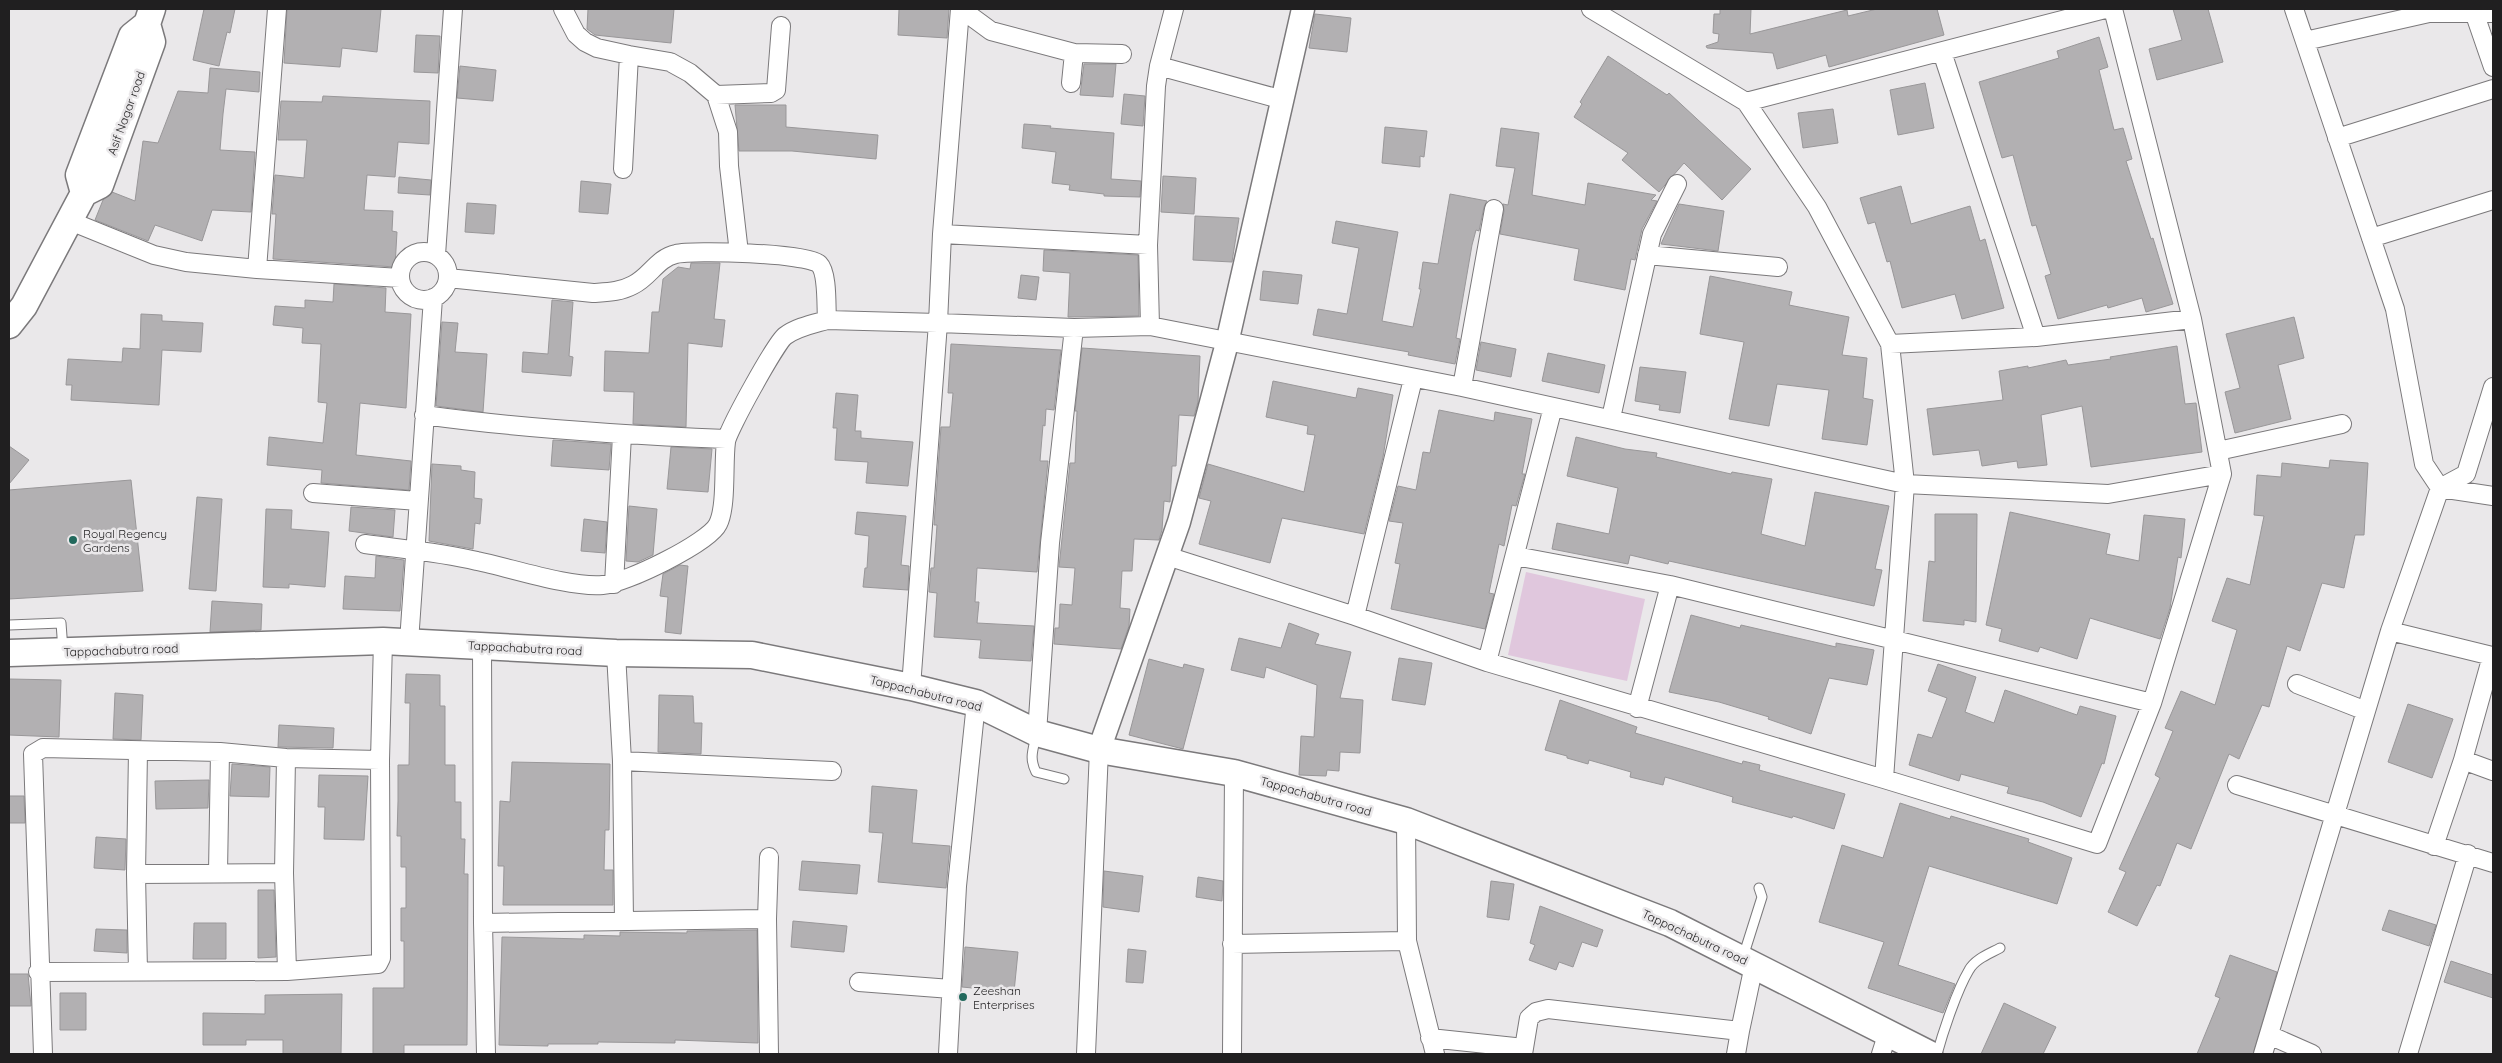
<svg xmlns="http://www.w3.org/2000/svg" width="2502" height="1063" font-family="Quicksand,sans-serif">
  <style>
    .green { fill: #e0c7dd }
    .building { fill: #b2b0b2; stroke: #999799 }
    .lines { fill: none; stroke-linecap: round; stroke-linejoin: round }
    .service-casing { stroke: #7b797b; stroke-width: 11 }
    .minor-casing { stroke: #7b797b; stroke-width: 20 }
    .tertiary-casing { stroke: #7b797b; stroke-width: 25 }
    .secondary-casing { stroke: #7b797b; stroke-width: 29 }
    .service { stroke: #fff; stroke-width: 9 }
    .minor { stroke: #fff; stroke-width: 18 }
    .tertiary { stroke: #fff; stroke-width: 22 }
    .secondary { stroke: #fff; stroke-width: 26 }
    .poi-dot { fill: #22695d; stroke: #eae8ea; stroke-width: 2 }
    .labels { text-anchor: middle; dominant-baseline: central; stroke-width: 5; stroke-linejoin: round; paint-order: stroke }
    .street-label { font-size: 12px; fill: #201f20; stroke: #eae8ea }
    .poi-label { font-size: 12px; fill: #201f20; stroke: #eae8ea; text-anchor: start }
  </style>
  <rect width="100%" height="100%" fill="#eae8ea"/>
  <path class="green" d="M1526,572L1645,599L1627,681L1508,655Z"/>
  <path class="building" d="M204,9H235L230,33L227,32L219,66L193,60Z
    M287,9H381L377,52L342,48L340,67L284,63Z
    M588,9H674L671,43L595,35L587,29Z
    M899,9H949L947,38L898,35Z
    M1720,9H1751L1750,34L1847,10L1848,16L1877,9H1937L1944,35L1829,67L1826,55L1777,69L1773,53L1707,48L1706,46L1718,42L1719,34L1713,33L1714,14H1720Z
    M2173,9H2208L2223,62L2157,80L2149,49L2182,40Z
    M1315,14L1351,18L1347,52L1309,48Z
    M416,35L440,36L438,73L414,72Z
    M2099,37L2108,67L2099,70L2114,130L2123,128L2132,159L2126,161L2151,239L2153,238L2173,304L2146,312L2142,298L2108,308L2107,305L2058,319L2045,276L2051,274L2036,225L2032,226L2013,155L2002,158L1979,82L2059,58L2057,51Z
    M1608,56L1667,95L1669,93L1751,169L1722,200L1684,163L1659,192L1622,160L1628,153L1574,117L1582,104L1580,102Z
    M1084,64H1116L1113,97L1080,95Z
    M460,66L496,70L493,101L457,98Z
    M210,68L260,72L259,92L226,89L223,114L220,150L255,152L251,212L212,210L202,241L155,225L148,241L95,220L103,200L112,192L135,201L143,141L158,143L178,91L208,93Z
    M1925,83L1934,128L1898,135L1890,90Z
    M1124,94L1145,96L1143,126L1121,124Z
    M323,96L430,101L429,144L398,142L395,177L367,175L364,210L393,211L392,231L397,232L395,267L273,259L276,214H272L275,175L304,178L307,140H278L281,101L322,102Z
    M735,105H786V127L878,135L876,159L792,151H739Z
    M1833,109L1838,143L1803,148L1798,113Z
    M1024,124L1051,126L1050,128L1114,133L1111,179L1141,181L1140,197L1104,196V194L1069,190L1070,185L1052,183L1056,152L1022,148Z
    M1385,127L1427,131L1424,157L1420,156V167L1382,163Z
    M1501,128L1539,133L1532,195L1585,205L1588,183L1656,195L1651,200L1657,201L1642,229L1635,260L1631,259L1625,290L1574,280L1579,249L1500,234L1504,211L1503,204L1508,205L1515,168L1496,166Z
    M1163,176L1196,178L1194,214L1161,212Z
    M399,177L431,180L430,195L398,193Z
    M581,181L611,184L608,214L579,212Z
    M1901,186L1911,224L1970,206L1980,241L1985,239L2004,308L1962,319L1955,294L1902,308L1890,261L1887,262L1875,222L1868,224L1860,198Z
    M1450,194L1487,201L1484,207L1479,231L1476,230L1472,245L1456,338L1460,339L1455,364L1408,355L1409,352L1313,335L1318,309L1347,314L1359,248L1332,243L1336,221L1398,232L1382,321L1413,327L1421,289H1419L1423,262L1438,264Z
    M467,203L496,205L494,234L465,232Z
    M1679,204L1724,211L1718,251L1661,244Z
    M1195,216L1239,218L1232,262L1193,260Z
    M1044,250L1138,255L1139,316L1068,317L1070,273L1043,271Z
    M691,263H720L714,319L725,320L722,347L688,343L686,427L633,424L634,392L604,391L605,351L649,353L652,312H659L663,279L678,267L690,269Z
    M1263,271L1302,275L1298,304L1260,300Z
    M1021,275L1039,277L1036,300L1018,298Z
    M1710,276L1792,292L1789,305L1849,317L1842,355L1867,358L1863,398L1873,400L1867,445L1822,439L1829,390L1777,384L1769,426L1729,419L1744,342L1700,334Z
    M334,284L386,288L385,312L411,314L406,408L360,403L356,455L411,461L409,490L321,483L322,470L267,465L269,437L323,443L327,403L318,402L321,344L302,343L303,328L273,325L275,306L305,308V300L333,302Z
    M552,300L573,302L569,356L573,357L571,376L522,372L523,352L548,354Z
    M141,314L162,315V321L203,323L201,352L162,350L159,405L71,400L72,385H66L68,359L122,362L123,348L140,349Z
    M2294,317L2304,358L2278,365L2291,419L2235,433L2225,392L2240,388L2226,334Z
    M442,322L458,323L455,352L487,354L483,412L436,406Z
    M1481,342L1516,349L1511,377L1476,370Z
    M951,344L1061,350L1054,410L1046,409L1045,426L1043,425L1040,461H1048L1037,572L977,568L975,602H979L977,623L1034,626L1031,661L979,658L981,640L934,637L937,593L929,592L931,568H934L937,525H934L941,427H950L953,393H948Z
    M2177,346L2185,404L2196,403L2202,452L2091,467L2082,406L2041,415L2047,465L2018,468L2017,461L1982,466L1979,450L1933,455L1927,409L2003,400L1999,371L2028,366V368L2066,360L2068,365L2111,359L2110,357Z
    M1082,348L1200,356L1198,402L1194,416L1179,415L1176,466H1172L1170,502L1164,501L1162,530L1159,540L1134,539L1132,571H1122L1120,608L1130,609L1129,626L1121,649L1054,644L1055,628H1059L1060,604L1072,605L1075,568L1059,567L1070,463H1075L1077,411H1075Z
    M1548,353L1605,365L1599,393L1542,381Z
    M1640,367L1686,372L1680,413L1659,410L1660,405L1635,401Z
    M1273,381L1356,398L1358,388L1393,395L1383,457L1364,534L1282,518L1270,563L1199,544L1211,501L1199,498L1208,464L1304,492L1315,435L1307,434L1308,426L1266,417Z
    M836,393L858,395L855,431H861V438L913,442L908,486L866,483L868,462L835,460L837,428H833Z
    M1439,410L1494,421L1495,412L1532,419L1522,474H1525L1516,506L1512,505L1504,546L1499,544L1489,593L1494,594L1485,629L1391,609L1400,564L1395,563L1403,523L1389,521L1398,486L1416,490L1423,452L1430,453Z
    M1576,437L1625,449L1657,453L1656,457L1731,474L1732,472L1772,479L1761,534L1805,546L1815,492L1889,506L1875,569L1882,570L1874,606L1669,561L1668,564L1630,555L1628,564L1552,549L1557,523L1609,534L1618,488L1567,476Z
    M553,440L611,444L609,470L551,466Z
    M9,446L29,460L9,484Z
    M671,447L712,449L708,492L667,489Z
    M2330,460L2368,463L2364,535H2355L2344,588L2322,583L2300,651L2287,646L2269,707L2262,705L2239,759L2229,754L2191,849L2177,843L2160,886L2157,885L2137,926L2108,912L2126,872L2119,869L2160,778L2155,775L2173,731L2165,728L2181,691L2215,705L2237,630L2212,621L2227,578L2250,585L2264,516L2254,515L2257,475L2281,477L2282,463L2329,468Z
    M432,464L461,466V470L475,472L474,498L482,499L480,524L475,523L473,549L429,541Z
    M131,480L143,591L9,599V490Z
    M197,497L222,499L216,591L189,589Z
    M629,506L657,509L653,555L638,562L626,561Z
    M351,507L395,510L393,537L349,531Z
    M266,509L292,510L291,529L329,532L325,587L289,584V588L263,587Z
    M857,512L906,516L901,565L909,566L908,590L863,587L865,568H867L869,536L855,534Z
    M2010,512L2110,534L2106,554L2139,561L2144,515L2185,519L2181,558L2178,557L2170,608L2160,639L2090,618L2077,659L2040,647L2038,652L1999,641L2002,629L1986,625Z
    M1935,514H1977L1976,622L1964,620V625L1923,621L1929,561L1935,562Z
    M584,519L607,522L605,553L581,551Z
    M376,556L404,560L400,611L343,609L345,576L375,578Z
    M680,565L688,566L681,634L665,632L668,597L660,596L663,574Z
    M212,601L262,604L261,630L210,632Z
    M1691,615L1740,628L1741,625L1836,647V643L1874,650L1867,685L1829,678L1811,734L1768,719L1769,717L1719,702L1669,692Z
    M1289,623L1319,634L1315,644L1351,652L1340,698L1363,700L1360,753L1340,752L1339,771L1327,770L1326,776L1299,775L1301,736L1314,737L1317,685L1266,667L1264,678L1231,670L1239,638L1281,648Z
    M1399,658L1432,663L1425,705L1392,700Z
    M1149,659L1183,668L1184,664L1204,669L1183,749L1129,735Z
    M1938,664L1976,677L1965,712L1994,723L2005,690L2077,715L2080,706L2116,716L2104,764L2102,763L2081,817L2043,802L2007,793L2009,787L1961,774L1959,781L1909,765L1918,734L1932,738L1947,698L1928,691Z
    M406,674L440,675V706H445V765H455V802H461V839H465L464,874H468L467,1045H404V1054H373V988H404V941H401V908H406V867H401V836H397L398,801V765H409L410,703H405Z
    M9,679L61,680L59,737L9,735Z
    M115,693L143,695L141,740L113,739Z
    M659,695L693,696L694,723H702L701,754L658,752Z
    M1560,700L1637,727L1635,733L1742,764L1743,761L1760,765L1759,770L1845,794L1834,829L1793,816L1792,818L1732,802L1733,797L1665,777L1663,785L1630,777L1631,772L1589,760L1588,764L1567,758V756L1545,750Z
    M2408,704L2453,719L2432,778L2388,762Z
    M279,725L334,728L333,748L278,747Z
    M512,762L610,764L609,830H605L604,870H613V905H503L504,866H498L500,801L510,802Z
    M232,764L270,767L269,797L230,796Z
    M319,775L368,776L364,840L324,839L325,807H318Z
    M209,780L208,808L156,809L155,781Z
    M872,786L917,790L912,843L950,846L946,888L878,882L883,833L869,832Z
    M9,796H24L25,823H9Z
    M1900,803L1950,819L1951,816L2029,839L2028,842L2072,858L2057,904L1929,866L1898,965L1955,984L1943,1013L1868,988L1884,942L1819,922L1842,845L1883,858Z
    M96,837L126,839L125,870L94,868Z
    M802,861L860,865L857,894L799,890Z
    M1104,871L1143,876L1139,912L1103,907Z
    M1198,877L1223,881L1222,901L1196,897Z
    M1491,881L1514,884L1509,920L1487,917Z
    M258,890H274L276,957L258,958Z
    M1540,906L1603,930L1597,947L1582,942L1573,967L1559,962L1556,970L1529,960L1535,945L1530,943Z
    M2389,910L2436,925L2429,946L2382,930Z
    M793,921L847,926L844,952L791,947Z
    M194,923H226V959H193Z
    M96,929L127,930V953L94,951Z
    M757,930L758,1043L675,1040V1043L598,1042V1044H548V1046L499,1045L502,937L584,939V935L620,936V932L687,933V931Z
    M965,947L1018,952L1014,992L962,987Z
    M1128,949L1146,951L1143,983L1126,982Z
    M2230,955L2277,972L2253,1054H2197L2220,998L2215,996Z
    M2451,961L2493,975V998L2444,982Z
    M9,974H28L31,1006H9Z
    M60,993H86V1030H60Z
    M342,994L341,1054H283V1040H246V1045H203V1013L265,1014V995Z
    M2004,1003L2056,1027L2043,1054H1981Z"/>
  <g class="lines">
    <defs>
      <path id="service" d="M9,625L61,623L63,650
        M1036,736C1033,750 1029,758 1036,772L1064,779
        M1743,957L1762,897L1759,888
        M1937,1054C1943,1032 1957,990 1969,970C1975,959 1989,954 2000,948"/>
      <path id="minor" d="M563,9L576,34L585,42L597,48L629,55L670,62L690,73L716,95L728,132L729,166L739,253
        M961,9L991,31L1074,53L1071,83
        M1591,9L1746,102L1817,207L1890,344L1905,484L1884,779
        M2294,9L2395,309L2424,464L2440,488L2493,496
        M2474,12L2493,67
        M2305,41L2429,13H2493
        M1942,52L2036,337
        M1074,53L1122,54
        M1159,66L1283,100
        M716,95L771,93L776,90L781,26
        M1746,102L2105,9
        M2337,138L2493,89
        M623,169L629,55
        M70,221L154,255L186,262L257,269L400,278
        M942,234L960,9
        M2371,238L2493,200
        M400 276a24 24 0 1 1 48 0a24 24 0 1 1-48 0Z
        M436,255L453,9
        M1647,255L1778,267
        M257,269L277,9
        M448,278L593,293C607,292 620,292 633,285C650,277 657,258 676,254C693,250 808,253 819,264C828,273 826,307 827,320L938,323L942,234L1148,245
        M1150,326L1148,245L1156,86L1159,66L1174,9
        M1890,344L2036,337L2192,319
        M1462,387L1494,209
        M424,415C524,429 625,435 726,439
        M1611,418L1652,234L1677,184
        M2218,451L2342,424
        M313,493L418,501
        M365,544C402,549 440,552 477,561C511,568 571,588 603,585C624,584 709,543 718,524C727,506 723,463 726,442C727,431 776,343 785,336C797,327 813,324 827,320
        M1167,556L1355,616L1487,662L1884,779L2097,844L2152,703L2222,474L2192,319L2113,9
        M1515,556L1670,585L2152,703
        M614,584L622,435
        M1355,616L1413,379
        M2390,631L2492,656L2463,760
        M409,642L433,298
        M482,645L483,923L486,1054
        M616,653L622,761
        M1487,662L1553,407
        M2297,684L2366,711
        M911,687L938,323L1074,328L1150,326L1462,387L1905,484L2108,494L2222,474
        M1637,708L1670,585
        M1037,733L1050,543L1074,328
        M138,751L136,874L138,972
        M2237,785L2493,863
        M1406,821L1407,941L1435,1054
        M2434,846L2463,760L2493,771
        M218,873L220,752
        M284,873L287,971
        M136,874L284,873L286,758
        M624,921L622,761L832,771
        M483,923L767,919
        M1232,944L1407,941
        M38,972L287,971L378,964L381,958L380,760L383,641
        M859,982L951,989
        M2269,1035L2312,1054
        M1430,1038L1524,1048
        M43,1054L33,754L43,748L220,752L286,758L380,760
        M769,1054L767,919L769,857
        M948,1054L957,886L976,703
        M1086,1054L1099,750
        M1232,1054L1234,773
        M1523,1054L1529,1018L1536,1012L1548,1009L1740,1031L1754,965
        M1736,1054L1740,1031
        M1881,1054L1888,1032
        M2263,1054L2390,631L2440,488L2466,474L2493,387
        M2408,1054L2468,854"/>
      <path id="tertiary" d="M1099,750L1179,522L1227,343L1303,9"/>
      <path id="secondary" d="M84,193L79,175L132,36L147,24
        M9,325L24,306L84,193L100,185L152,42L147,24L152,9
        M9,653L383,641L616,653L752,655L911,687L976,703L1037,733L1099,750L1234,773L1406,821L1670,923L1929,1054"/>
    </defs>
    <use href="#service" class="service-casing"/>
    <use href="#minor" class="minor-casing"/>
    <use href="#tertiary" class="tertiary-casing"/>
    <use href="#secondary" class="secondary-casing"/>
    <use href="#service" class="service"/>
    <use href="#minor" class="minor"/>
    <use href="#tertiary" class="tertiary"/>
    <use href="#secondary" class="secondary"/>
  </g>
  <g class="poi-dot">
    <circle cx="73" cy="540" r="5"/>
    <circle cx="963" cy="997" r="5"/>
  </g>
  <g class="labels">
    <g class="street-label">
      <text transform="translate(126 113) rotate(-70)">Asif Nagar road</text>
      <text transform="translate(525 648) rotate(3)">Tappachabutra road</text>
      <text transform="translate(121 650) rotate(-2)">Tappachabutra road</text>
      <text transform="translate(926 693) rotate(14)">Tappachabutra road</text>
      <text transform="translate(1316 796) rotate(16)">Tappachabutra road</text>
      <text transform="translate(1695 937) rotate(25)">Tappachabutra road</text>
    </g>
    <g class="poi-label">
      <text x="83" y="533">Royal Regency<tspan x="83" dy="14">Gardens</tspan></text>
      <text x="973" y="990">Zeeshan<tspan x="973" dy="14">Enterprises</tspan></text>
    </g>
  </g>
  <rect width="2502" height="1063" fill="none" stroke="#201f20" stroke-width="20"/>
</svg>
